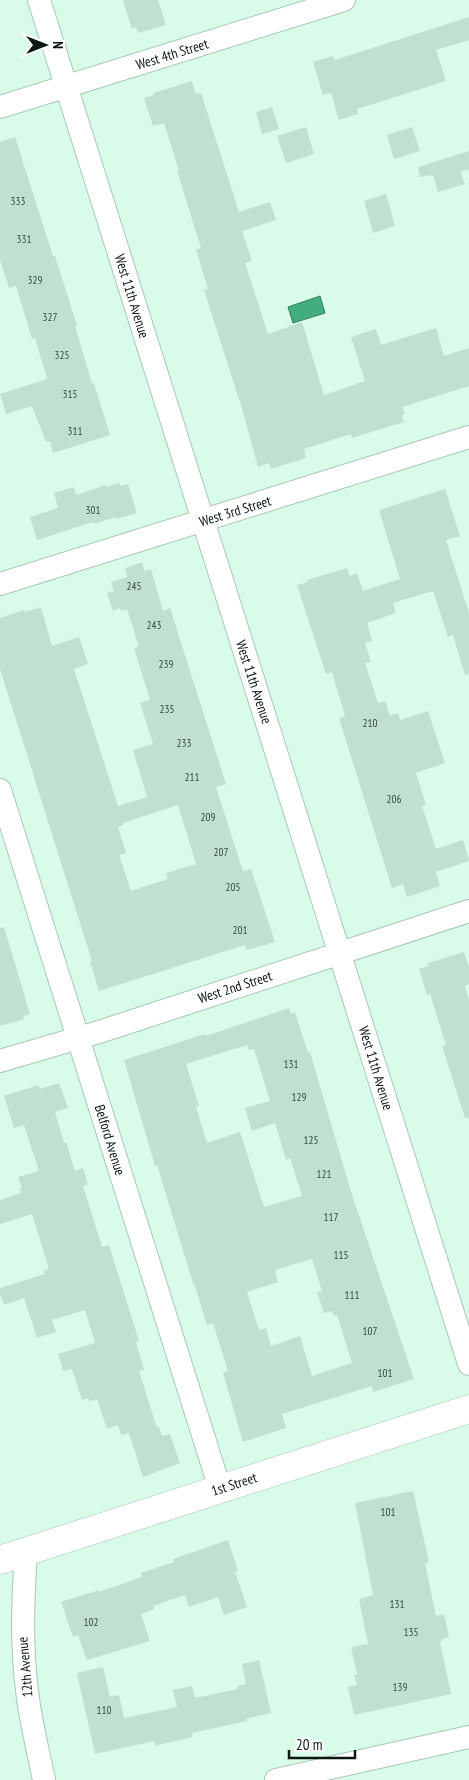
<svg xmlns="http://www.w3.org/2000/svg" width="469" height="1780" font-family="'PT Sans Narrow',sans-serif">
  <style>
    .water { fill: #42ad7e; stroke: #32805d }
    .building { fill: #c0e1cf; fill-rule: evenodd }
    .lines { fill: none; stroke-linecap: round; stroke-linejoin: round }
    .street-casing { stroke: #a7c8b6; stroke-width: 24 }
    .secondary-casing { stroke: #a7c8b6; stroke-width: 29 }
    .street { stroke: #fff; stroke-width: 22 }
    .secondary { stroke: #fff; stroke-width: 28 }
    .labels { text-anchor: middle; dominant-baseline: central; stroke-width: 4.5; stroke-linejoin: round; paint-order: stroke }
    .number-label { font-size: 11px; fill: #384a40 }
    .street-label { font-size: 14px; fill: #0b1711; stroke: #fff }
  </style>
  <rect width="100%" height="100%" fill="#d9fbe9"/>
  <path class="water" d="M320,296L325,313L293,323L288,307Z"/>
  <path class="building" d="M123,0H158L166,25L138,33L136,27L132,29Z
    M469,17V40L436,50L446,81L357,109L358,114L339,120L331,93L323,95L313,62L333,56L335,60Z
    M192,81L196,94L201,93L239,212L270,202L276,220L242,231L252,261L245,263L268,334L302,322L324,395L365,381L351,337L376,329L381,345L436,328L444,356L469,348V386L402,407L405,414L402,415L404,422L352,438L351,434L304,449L306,458L271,469L269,463L258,467L243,412L204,290L208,289L196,250L201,248L177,171H179L164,123L153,126L144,98L154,95V93Z
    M272,107L279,129L262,134L256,112Z
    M306,127L314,154L286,163L277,136Z
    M412,127L420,151L394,159L387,135Z
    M15,137L53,256H55L77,325L75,326L92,384L94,383L110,435L53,453L50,441L46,442L32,406L6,414L0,394L47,379L35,338L32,339L16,286L9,288L0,260V142Z
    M469,151V170L460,171L465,184L438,192L433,175L420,177L418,167Z
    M386,194L395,226L373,233L364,201Z
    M119,483L120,486L128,484L137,513L117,519L116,517L94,524L93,522L37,540L30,517L58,508L54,493L74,487L76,495L106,485V487Z
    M445,489L460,536L446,540L469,613V674L465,675L453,635L448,637L433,591L393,603L396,613L367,623L372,641L365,643L371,662L365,663L378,703L385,701L390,716L398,713L400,720L428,711L445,763L416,773L426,805L422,806L436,849L463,840L469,860V861L436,872L440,886L407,897L403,884L392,888L339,718L345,716L332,672L326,674L297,585L308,582L307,580L347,568L350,576L357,573L363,591L400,579L379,510Z
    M142,562L144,571L151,569L163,611L170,608L226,784L216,787L231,834L243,871L251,869L275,942L247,950L245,945L99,991L90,961H92L0,669V618L24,610L25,612L41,607L52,646L79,637L88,664L74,669L118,806L147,797L133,750L153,744L140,703L150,700L134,648L139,647L127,609L121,611L120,608L113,611L107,593L114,591L111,582L127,577L125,568ZM178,805L196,864L166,873L168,879L131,891L119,855L126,853L118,827L123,825V823Z
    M4,927L30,1014L23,1016L24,1019L0,1026V928Z
    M464,952L469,967V984L465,986L469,1000V1118H465L442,1046L446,1045L430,994L427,995L419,969L429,966L428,963Z
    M289,1008L291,1014L295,1012L308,1053L310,1052L352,1195L414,1379L373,1392L372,1386L282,1414L286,1428L243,1442L223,1373L228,1371L213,1323L207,1325L195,1286H194L157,1165L155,1166L124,1060L205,1034L206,1036ZM247,1045L249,1050L254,1049L270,1101L245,1108L252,1131L275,1123L286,1160L290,1158L302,1196L264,1207L240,1132L207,1143L196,1107L199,1106L186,1064ZM312,1259L322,1291L317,1292L324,1313L332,1311L334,1316L337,1315L352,1363L312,1376L300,1336L271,1346L266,1328L259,1330L247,1292L278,1282L275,1270Z
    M59,1083L68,1108L55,1112L64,1143L66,1142L75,1171L83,1168L88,1185L83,1186L102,1247L109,1245L139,1341L136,1342L144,1370L139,1371L157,1428L159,1427L162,1436L170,1434L180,1463L143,1477L129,1433L121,1435L118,1425L107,1429L97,1399L89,1401L88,1398L82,1400L72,1369L63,1371L58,1354L95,1343L85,1310L52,1320L56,1332L37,1338L24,1298L4,1305L0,1294V1288L45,1274L44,1270L49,1269L32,1214L0,1224V1200L21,1193L20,1189L22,1188L18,1177L39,1171L24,1125L14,1128L4,1096L38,1085L40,1089Z
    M413,1491L429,1562L425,1563L436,1616L444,1614L449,1637L442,1639V1641L440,1642L451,1694L354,1715L348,1687L357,1685L354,1675H357L351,1647L368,1644L359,1599L373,1595L355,1503Z
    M228,1540L238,1571L235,1572L247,1607L224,1615L218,1597L189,1607L185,1595L153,1606L154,1609L141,1614L150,1641L87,1660L78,1635L73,1637L61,1602L99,1590V1592L142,1577L141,1573L174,1562L173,1559Z
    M259,1660L271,1713L246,1719L247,1721L192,1733L193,1737L155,1746L154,1741L95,1754L77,1673L103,1667L110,1697L119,1695L124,1718L177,1707L173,1690L192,1686L195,1698L238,1689V1686L246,1684L242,1664Z"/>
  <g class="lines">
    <defs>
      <path id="street" d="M39,0L469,1364
        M0,107L344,0
        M0,584L469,437
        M0,790L220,1489
        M0,1061L99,1032L469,911
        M26,1552C23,1598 21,1643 27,1690C30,1720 38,1750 44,1780
        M276,1780L469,1737"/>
      <path id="secondary" d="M0,1560L469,1409"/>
    </defs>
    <use href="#street" class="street-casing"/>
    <use href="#secondary" class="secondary-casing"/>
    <use href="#street" class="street"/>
    <use href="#secondary" class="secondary"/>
  </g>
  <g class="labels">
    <g class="number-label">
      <text x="18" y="201">333</text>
      <text x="24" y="239">331</text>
      <text x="35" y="280">329</text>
      <text x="50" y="317">327</text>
      <text x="62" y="355">325</text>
      <text x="70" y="394">315</text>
      <text x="75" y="431">311</text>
      <text x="93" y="510">301</text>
      <text x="134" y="586">245</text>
      <text x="154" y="625">243</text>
      <text x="166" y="664">239</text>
      <text x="167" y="709">235</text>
      <text x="370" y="723">210</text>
      <text x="184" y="743">233</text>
      <text x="192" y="777">211</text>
      <text x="394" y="799">206</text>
      <text x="208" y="817">209</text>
      <text x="221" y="852">207</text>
      <text x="233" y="887">205</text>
      <text x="240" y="930">201</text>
      <text x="291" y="1064">131</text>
      <text x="299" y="1097">129</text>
      <text x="311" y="1140">125</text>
      <text x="324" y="1174">121</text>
      <text x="331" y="1217">117</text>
      <text x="341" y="1255">115</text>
      <text x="352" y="1295">111</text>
      <text x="370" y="1331">107</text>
      <text x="385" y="1373">101</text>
      <text x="388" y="1512">101</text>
      <text x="397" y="1604">131</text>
      <text x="91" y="1622">102</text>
      <text x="411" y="1632">135</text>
      <text x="400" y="1687">139</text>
      <text x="104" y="1710">110</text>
    </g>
    <g class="street-label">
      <text transform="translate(172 54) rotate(-17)">West 4th Street</text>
      <text transform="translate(132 296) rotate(73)">West 11th Avenue</text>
      <text transform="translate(235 511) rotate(-17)">West 3rd Street</text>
      <text transform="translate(254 682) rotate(72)">West 11th Avenue</text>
      <text transform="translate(235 987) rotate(-18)">West 2nd Street</text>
      <text transform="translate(376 1068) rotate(73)">West 11th Avenue</text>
      <text transform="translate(110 1140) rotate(73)">Belford Avenue</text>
      <text transform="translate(234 1484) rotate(-18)">1st Street</text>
      <text transform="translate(25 1667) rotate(-95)">12th Avenue</text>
    </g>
  </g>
  <g transform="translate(45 45) rotate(90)" stroke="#ffffff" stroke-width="4" paint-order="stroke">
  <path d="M0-4L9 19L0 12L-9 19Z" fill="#0b1711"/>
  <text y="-8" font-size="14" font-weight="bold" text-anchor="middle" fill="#0b1711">N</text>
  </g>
  <path d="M289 1750v8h66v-8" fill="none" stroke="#0b1711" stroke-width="2.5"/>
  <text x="296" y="1750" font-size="15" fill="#0b1711" stroke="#ffffff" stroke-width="4" paint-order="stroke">20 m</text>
</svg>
